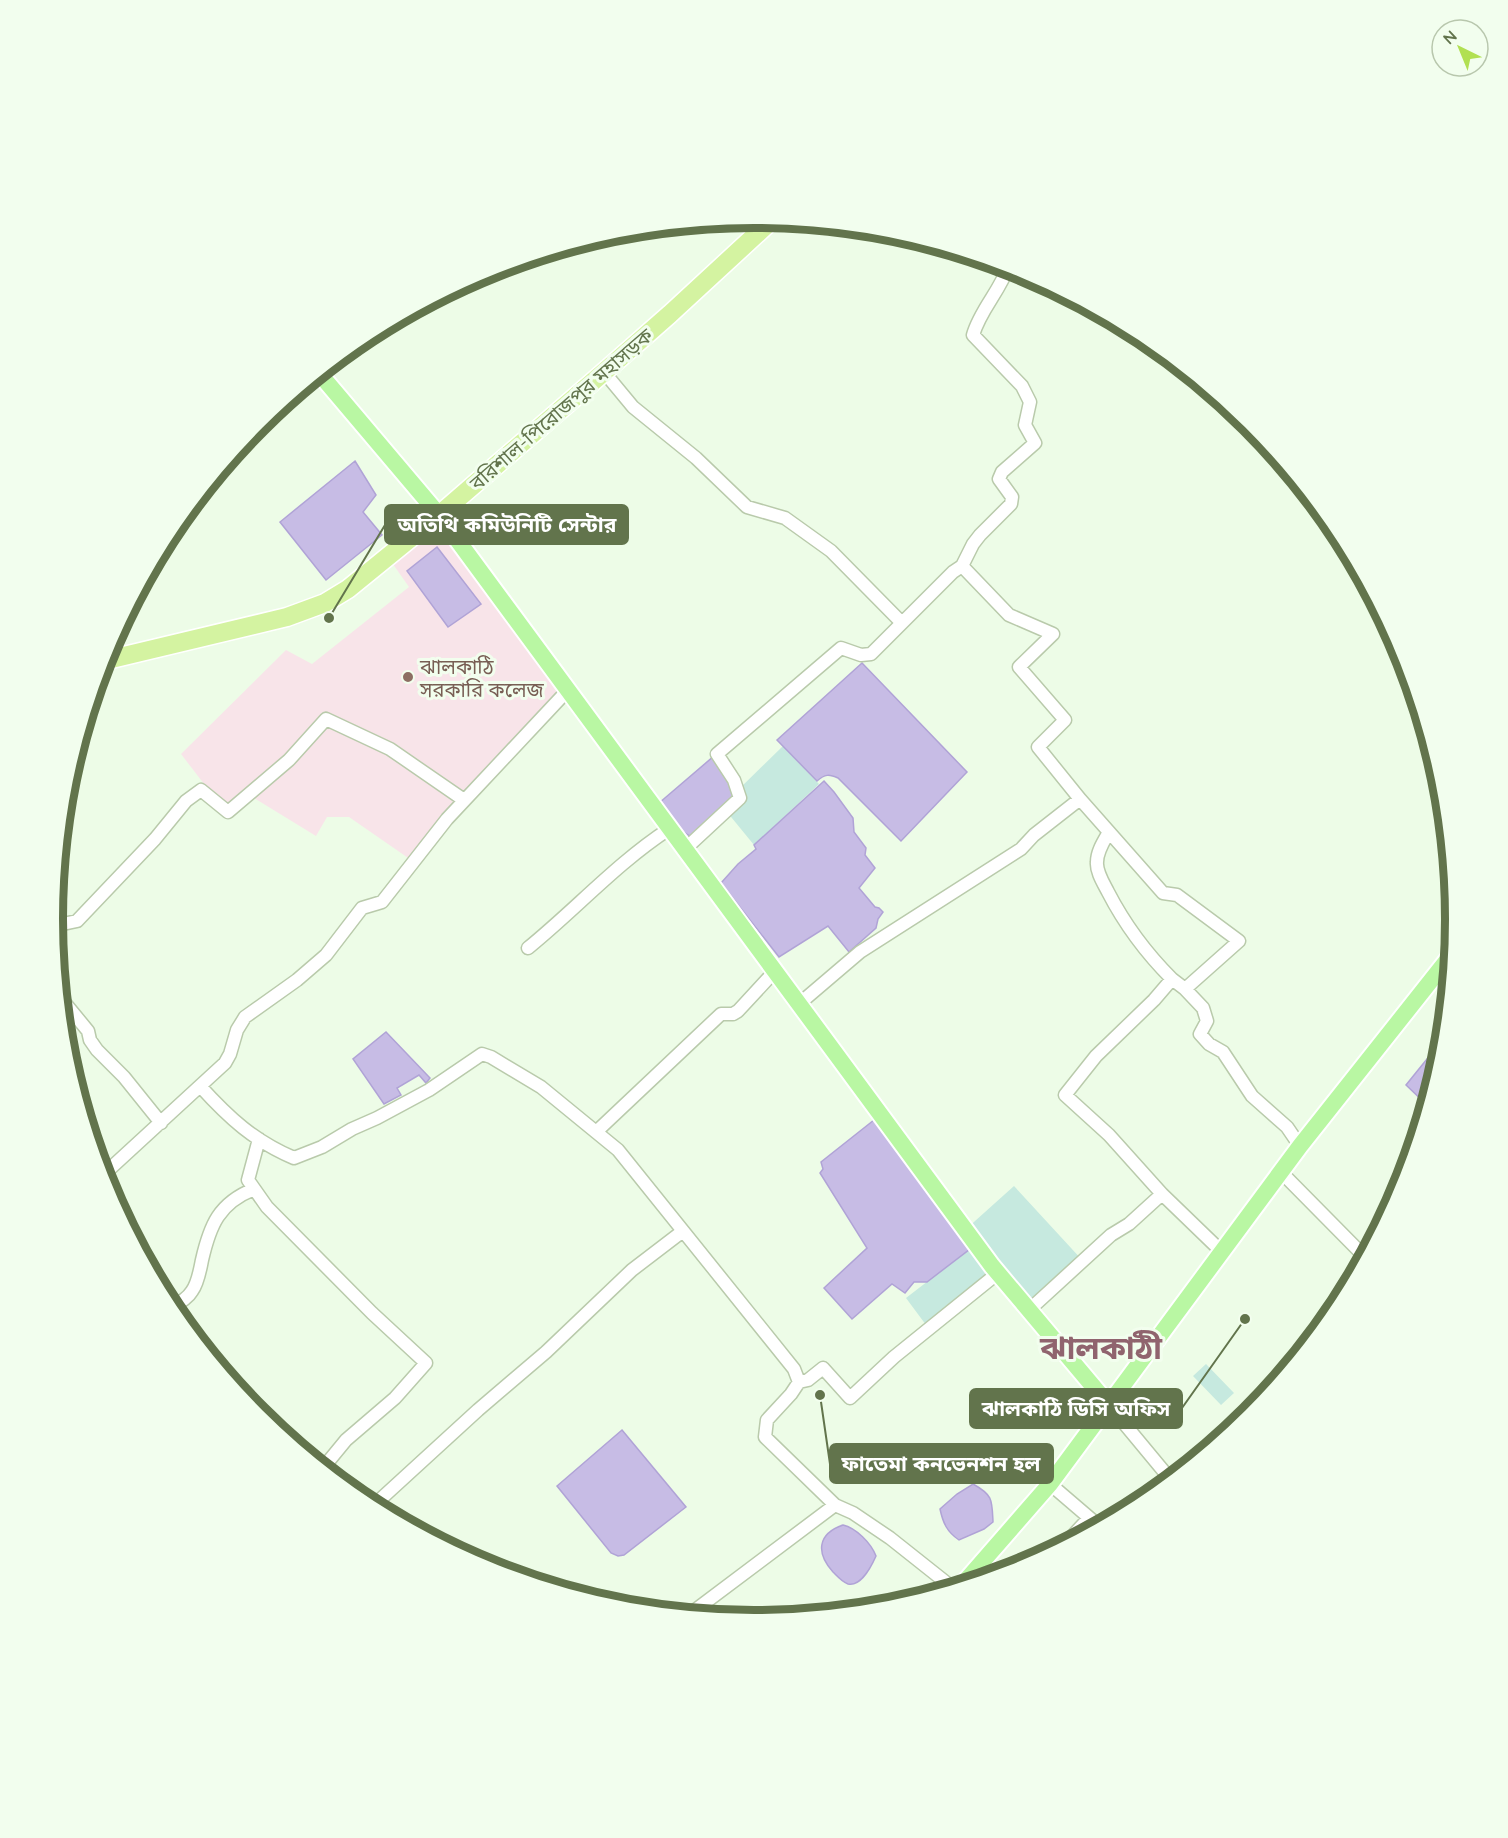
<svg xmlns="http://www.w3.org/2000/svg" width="1508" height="1838" font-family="Quicksand,'Noto Sans Bengali',sans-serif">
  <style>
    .education { fill: #f8e4e9 }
    .green { fill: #c6e9df }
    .water { fill: #c7bce5; stroke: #b0a3d6; stroke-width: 1.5 }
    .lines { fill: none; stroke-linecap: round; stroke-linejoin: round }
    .minor-casing { stroke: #b9caab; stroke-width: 15 }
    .major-casing { stroke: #fff; stroke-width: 20 }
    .highway-casing { stroke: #fff; stroke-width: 21 }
    .minor { stroke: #fff; stroke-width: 12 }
    .major { stroke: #b9f7a3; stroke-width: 16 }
    .highway { stroke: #d4f3a1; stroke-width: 18 }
    .education-dot { fill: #8d6e63; stroke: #f2feee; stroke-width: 2 }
    .labels { text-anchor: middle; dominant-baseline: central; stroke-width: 6; stroke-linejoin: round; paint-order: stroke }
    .street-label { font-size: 20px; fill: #62744c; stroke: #f2feee }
    .education-label { font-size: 20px; fill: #785e54; stroke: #f2feee; text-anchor: start }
    .town-label { font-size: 32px; font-weight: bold; fill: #90646e; stroke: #f2feee }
    .rim { fill: none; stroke: #62744c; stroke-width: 8 }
    .leader { fill: none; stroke: #62744c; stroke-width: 2 }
    .callout-dot { fill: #62744c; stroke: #f2feee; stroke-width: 2 }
    .callout { fill: #62744c; stroke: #62744c; stroke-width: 2 }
    .callout-label { font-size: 21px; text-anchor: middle; font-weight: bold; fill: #fff }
  </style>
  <rect width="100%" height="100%" fill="#edfce7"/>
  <path class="education" d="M439,515L567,691L414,862L349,817H327L316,836L249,795L221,806L181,754L286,650L312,664L409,587L388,557Z"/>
  <path class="green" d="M783,746L819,784L754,845L727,812L738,790Z
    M1014,1186L1083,1261L1028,1311L999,1273L929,1329L906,1298L976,1244L965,1230Z
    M1206,1364L1234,1393L1221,1405L1193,1376Z"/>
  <path class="water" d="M355,461L376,495L363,512L382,535L326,580L280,522Z
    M437,547L481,604L448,627L407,571Z
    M862,663L967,772L901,841L838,778C829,774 825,774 817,781L777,740Z
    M714,756C721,768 738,786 732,800L691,837L677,828L659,803Z
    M824,781L834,792L853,818L854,832L866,848L865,855L875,868L859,888L875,907L879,908L883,912L878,919L876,928L849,952L828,926L779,957L721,883L738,864L756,849L754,845Z
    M386,1032L430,1078L426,1083L419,1075L397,1088L401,1095L384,1104L353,1059Z
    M1444,1038L1442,1056L1427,1105L1406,1085Z
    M874,1120L970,1249L927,1282H914L905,1293L892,1284L852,1319L824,1288L867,1248L820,1173L823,1169L821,1162Z
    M622,1430L686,1507L624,1555L618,1556L611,1553L557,1486Z
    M973,1484C993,1495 992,1500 993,1522L984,1529L959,1540C947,1532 943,1523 940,1509L957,1494Z
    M843,1525C856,1528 871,1543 876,1556C872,1565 861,1587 848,1584C842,1582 837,1576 833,1572C816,1553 817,1534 843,1525Z"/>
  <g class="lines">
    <defs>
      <path id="minor" d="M604,372L633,407L696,458L747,507L785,518L831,551L902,623
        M962,566L1009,615L1053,634L1019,667L1065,720L1038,747L1080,799
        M1109,832C1104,841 1097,851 1097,862C1096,872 1104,884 1108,892C1125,925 1146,953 1172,979
        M684,850L740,798L734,780L717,754L841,648L861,655L871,654L953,572L962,566L973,544L980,535L1011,504L1012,497L999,479L1002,472L1035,443L1025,425L1030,402L1022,386L973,335C980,310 1000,291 1008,267
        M53,927L58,925L77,921L155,839L186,801L201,790L228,812L289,760L326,719L390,749L464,800
        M528,948C576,909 617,863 669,829
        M60,997L88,1031L90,1040L97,1050L124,1077L161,1123
        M799,1004L860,952L1021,849L1034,835L1080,799L1163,893L1177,895L1239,941L1185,989L1203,1008L1207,1021L1200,1034L1209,1044L1223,1052L1252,1096L1287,1127L1300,1146
        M200,1086C229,1118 254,1141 294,1158L322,1147L352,1129L377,1118L429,1090L482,1054L491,1057L541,1087L618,1150L794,1369L799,1382L791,1394L767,1420L765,1437L835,1505L853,1513L890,1538L953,1588
        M596,1132L721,1014H733L738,1011L775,971
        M259,1139L248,1180L267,1207L372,1313L426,1363L395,1398L346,1440L323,1468
        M1282,1173L1365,1257
        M102,1176L225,1063L230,1054L237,1030L245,1017L297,980L326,955L362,908L382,902L447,819L567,691
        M1162,1194L1109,1135L1065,1095L1096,1056L1154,1000L1172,979L1185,989
        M170,1308C178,1304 188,1298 192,1291C198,1283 200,1270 202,1260C210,1225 219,1203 254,1189
        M1028,1311L1111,1235L1129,1224L1162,1194L1221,1251
        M799,1382L808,1380L823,1368L850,1398L894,1357L998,1273
        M1263,1399L1260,1395L1292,1363
        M1108,1404L1171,1480
        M1050,1484L1099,1526
        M372,1507L478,1410L546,1352L632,1270L683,1231
        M1065,1544L1089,1518
        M690,1614L835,1505"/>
      <path id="major" d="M319,373L439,515L992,1266L1108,1404
        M962,1585L1050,1484L1300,1146L1452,954"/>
      <path id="highway" d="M103,661L287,617L325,603L348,589L439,515L604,372L670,314L773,219"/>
    </defs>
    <use href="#minor" class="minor-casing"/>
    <use href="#major" class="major-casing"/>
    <use href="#highway" class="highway-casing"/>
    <use href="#minor" class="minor"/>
    <use href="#major" class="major"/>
    <use href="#highway" class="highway"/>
  </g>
  <circle class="education-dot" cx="408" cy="677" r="6"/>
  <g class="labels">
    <g class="street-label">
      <text transform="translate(561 409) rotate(-41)">বরিশাল-পিরোজপুর মহাসড়ক</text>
    </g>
    <g class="education-label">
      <text x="420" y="666">ঝালকাঠি<tspan x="420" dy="23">সরকারি কলেজ</tspan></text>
    </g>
    <g class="town-label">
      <text x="1101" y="1347">ঝালকাঠী</text>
    </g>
  </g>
  <path d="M0 0H1508V1838H0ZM63 919a691 691 0 1 1 1382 0a691 691 0 1 1-1382 0Z" fill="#f2feee" fill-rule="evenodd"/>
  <path class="rim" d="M63 919a691 691 0 1 1 1382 0a691 691 0 1 1-1382 0Z"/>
  <path class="leader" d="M329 618L385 525M1245 1319L1182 1408M820 1395L830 1464"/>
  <g class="callout-dot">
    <circle cx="329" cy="618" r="6"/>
    <circle cx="1245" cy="1319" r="6"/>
    <circle cx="820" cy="1395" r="6"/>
  </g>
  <g class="callout">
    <rect x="385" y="505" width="243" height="39" rx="6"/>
    <rect x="970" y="1389" width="212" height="39" rx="6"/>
    <rect x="830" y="1444" width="223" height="39" rx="6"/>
  </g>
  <g class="callout-label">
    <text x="507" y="532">অতিথি কমিউনিটি সেন্টার</text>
    <text x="1076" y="1416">ঝালকাঠি ডিসি অফিস</text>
    <text x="941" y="1471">ফাতেমা কনভেনশন হল</text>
  </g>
  <g transform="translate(1460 48) rotate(317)"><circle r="28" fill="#f2feee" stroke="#b8c7ad" stroke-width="1.5"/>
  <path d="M0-4.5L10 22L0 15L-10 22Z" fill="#b1e052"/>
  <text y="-9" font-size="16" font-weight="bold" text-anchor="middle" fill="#62744c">N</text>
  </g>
</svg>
